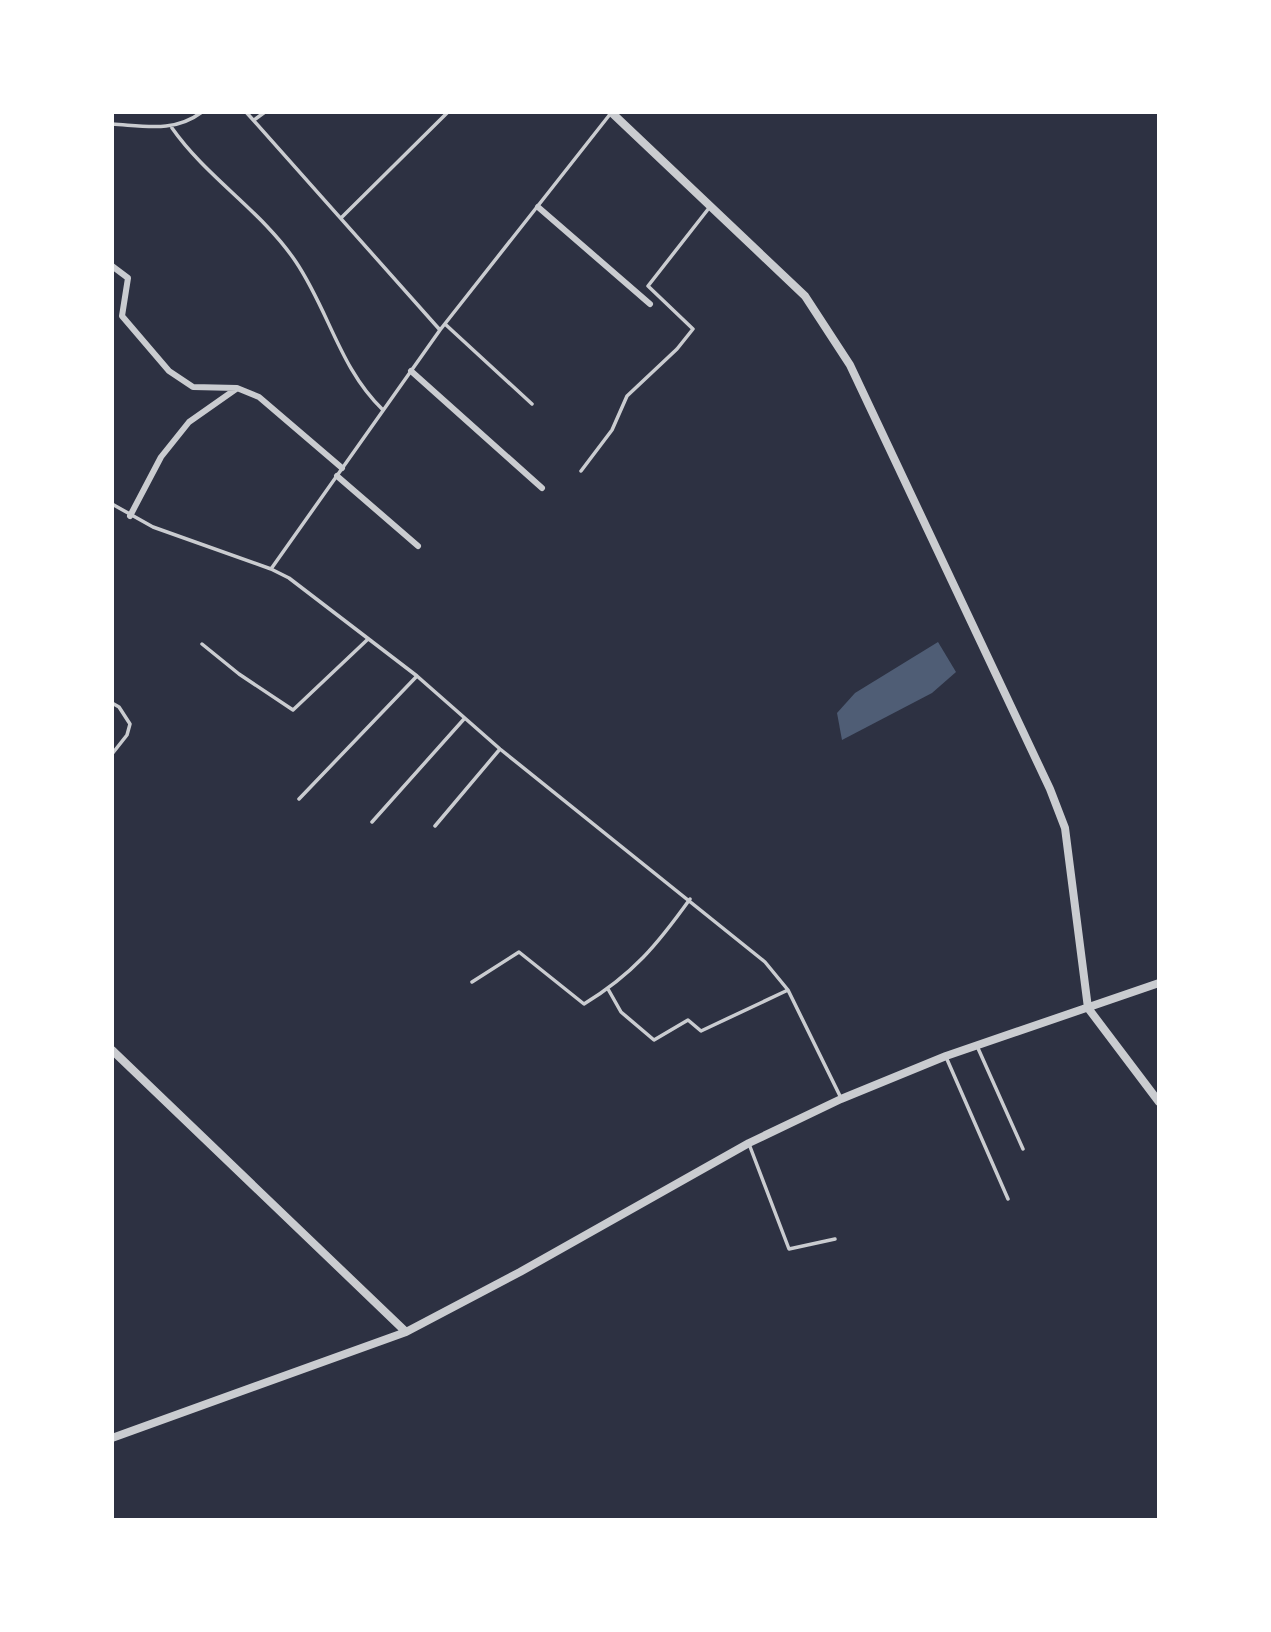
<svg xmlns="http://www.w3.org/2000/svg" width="1271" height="1632" font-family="'Golos Text',sans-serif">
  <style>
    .water { fill: #4f5d75 }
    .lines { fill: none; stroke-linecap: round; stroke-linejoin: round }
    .service { stroke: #caccd0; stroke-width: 3.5 }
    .minor { stroke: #caccd0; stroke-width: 6 }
    .tertiary { stroke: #caccd0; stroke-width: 8 }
  </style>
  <rect width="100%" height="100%" fill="#2d3142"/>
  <path class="water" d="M938,642L956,672L932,693L842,740L837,713L855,693Z"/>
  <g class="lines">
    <path class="service" d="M246,112L440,330
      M254,120L265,112
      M112,124C145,126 174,133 202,112
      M172,128C207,178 262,211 296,262C329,311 340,369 383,410
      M341,218L448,112
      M445,324L532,404
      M581,471L612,430L627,396L677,349L693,329L648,286L709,208
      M112,504L153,527L271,569L289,578L417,676L500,749L765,962L788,990L841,1098
      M271,569L440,330L611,113
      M202,644L239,674L293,710L367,640
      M112,703L119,707L130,724L127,735L112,754
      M299,799L417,676
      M372,822L464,719
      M435,826L500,749
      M472,982L519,952L584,1004C633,974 657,945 690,899
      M608,989L621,1012L654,1040L688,1020L701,1031L788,990
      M977,1046L1023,1149
      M946,1057L1008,1199
      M749,1144L789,1249L835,1239"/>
    <path class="minor" d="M538,207L650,304
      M112,266L128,278L122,316L169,371L193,387L237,388L259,397L342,468
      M411,371L542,488
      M337,476L418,546
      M130,516L161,457L189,422L236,389"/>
    <path class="tertiary" d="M611,112L805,296L850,365L1050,789L1065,828L1088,1008L1159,1102
      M112,1050L406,1332
      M112,1438L406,1332L520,1272L749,1143L841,1099L946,1056L1159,983"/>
  </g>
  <rect width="1271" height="1632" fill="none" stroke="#ffffff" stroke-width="228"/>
</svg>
